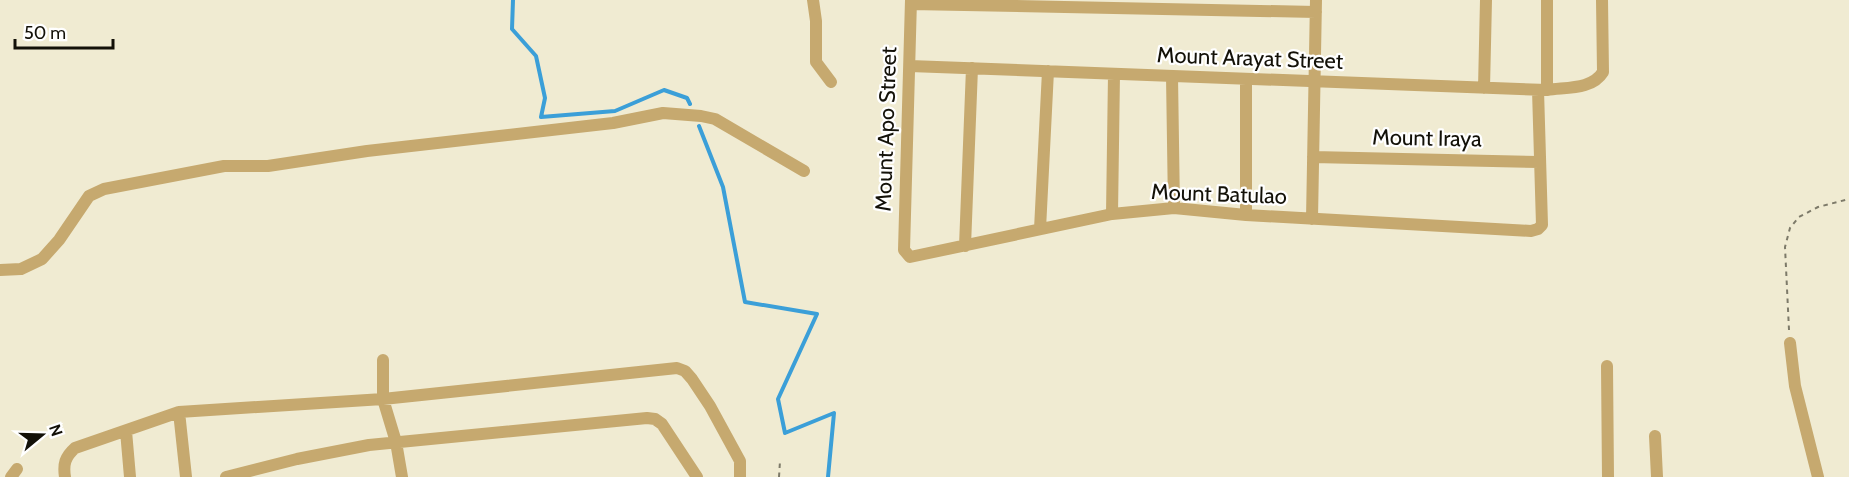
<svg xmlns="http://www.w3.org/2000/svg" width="1849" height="477" font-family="Cabin,sans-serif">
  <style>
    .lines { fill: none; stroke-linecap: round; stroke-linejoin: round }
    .stream { stroke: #3b9fd8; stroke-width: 4 }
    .path { stroke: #7d7a69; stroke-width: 2; stroke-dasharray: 4.5 4.5; stroke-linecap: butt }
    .street { stroke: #c6a96f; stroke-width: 12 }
    .labels { text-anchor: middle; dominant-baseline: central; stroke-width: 4.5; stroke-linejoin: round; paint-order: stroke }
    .street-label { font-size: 22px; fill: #131108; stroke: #fff }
  </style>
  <rect width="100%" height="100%" fill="#f0ebd2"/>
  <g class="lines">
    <path class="stream" d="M513,0L512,29L536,56L545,98L541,117L615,111L664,90L687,98L690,104
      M699,126L723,187L745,302L817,314L778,399L785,433L834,413L828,477"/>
    <path class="path" d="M1789,330L1785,247L1790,228L1799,217L1818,207L1849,199
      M779,477L780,461"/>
    <path class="street" d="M813,0L816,21V62L831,82
      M911,0L904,250L910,257L1112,214L1174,208L1246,215L1531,231L1538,229L1542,225L1538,90
      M1547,0V90
      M911,4L1316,12
      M910,66L1547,90C1566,87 1592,90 1603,72L1602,0
      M1172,76L1174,208
      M1246,79V215
      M1484,88L1486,0
      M1313,157L1539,162
      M1112,214L1114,74
      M1312,219L1316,0
      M1040,229L1048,71
      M965,246L972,68
      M0,270L21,269L42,259L59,240L89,196L104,189L224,166H268L367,151L613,123L663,113L701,116L715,119L804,171
      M1790,343L1795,386L1818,477
      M383,360V399L396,442L402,477
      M1607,366L1608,477
      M179,412L186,477
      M126,431L130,477
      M1655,436L1657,477
      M11,477L17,469
      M65,477C63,464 65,457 75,448L179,412L383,399L677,368L685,371L692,379L710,406L740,461V477
      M226,477L297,459L369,445L647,418L655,419L662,424L697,477"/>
  </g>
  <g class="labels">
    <g class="street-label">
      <text transform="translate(1250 58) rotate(2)">Mount Arayat Street</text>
      <text transform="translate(886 129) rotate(-88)">Mount Apo Street</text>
      <text transform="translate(1427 138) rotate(1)">Mount Iraya</text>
      <text transform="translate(1219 194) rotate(2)">Mount Batulao</text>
    </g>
  </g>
  <g transform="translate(42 435) rotate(71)" stroke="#ffffff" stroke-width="4.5" paint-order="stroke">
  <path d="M0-4.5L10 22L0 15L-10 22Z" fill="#131108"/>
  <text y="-9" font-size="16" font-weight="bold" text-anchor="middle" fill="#131108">N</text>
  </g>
  <path d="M15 39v9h98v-9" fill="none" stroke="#131108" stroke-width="3"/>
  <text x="24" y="39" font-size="18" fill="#131108" stroke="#ffffff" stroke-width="4.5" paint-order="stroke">50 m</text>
</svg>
